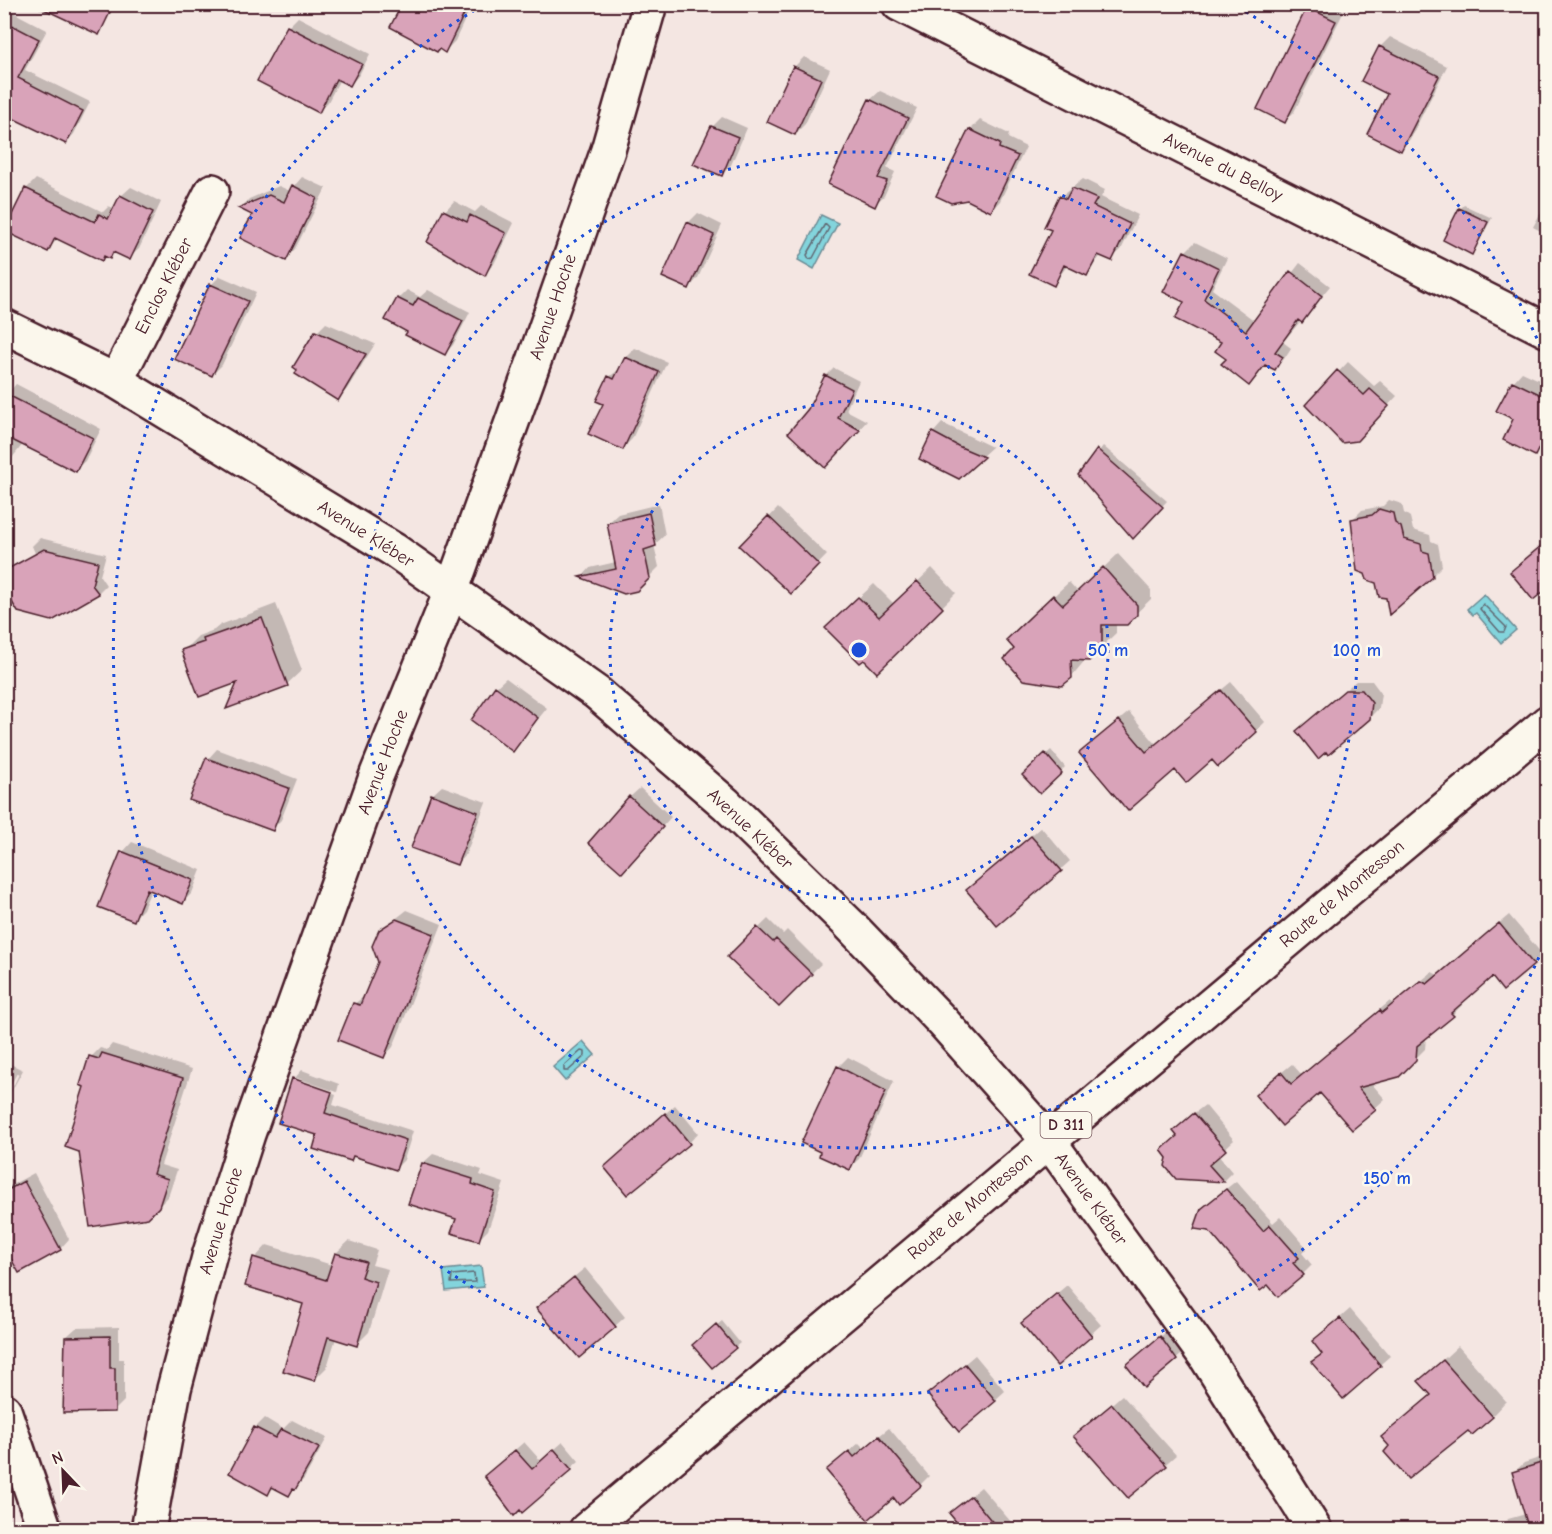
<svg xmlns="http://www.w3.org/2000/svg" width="1552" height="1534" font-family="'Comic Neue',sans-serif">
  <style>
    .water { fill: #83d4dc; stroke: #6c8c95; stroke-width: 1.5 }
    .shadow { fill: #0003 }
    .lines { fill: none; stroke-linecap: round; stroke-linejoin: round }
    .shore { stroke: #616772; stroke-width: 1.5 }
    .building { fill: #d9a3b9; stroke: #4a1f2b; stroke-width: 1.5 }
    .minor-casing { stroke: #4a1f2b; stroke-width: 38 }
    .major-casing { stroke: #4a1f2b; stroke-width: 38 }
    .minor { stroke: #fbf7ec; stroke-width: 33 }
    .major { stroke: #fbf7ec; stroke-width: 33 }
    .ring { fill: none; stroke: #1d4ed8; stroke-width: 3; stroke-dasharray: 3 6 }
    .labels { text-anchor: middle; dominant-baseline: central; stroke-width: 5; stroke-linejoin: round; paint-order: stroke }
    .shield { fill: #fbf7ec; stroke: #7f6065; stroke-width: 1.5 }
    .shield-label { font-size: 16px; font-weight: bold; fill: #4a1f2b }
    .street-label { font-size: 18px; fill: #4a1f2b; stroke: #fbf7ec }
    .centre { fill: #1d4ed8; stroke: #fbf7ec; stroke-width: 3 }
    .ring-label { font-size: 18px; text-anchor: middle; font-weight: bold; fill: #1d4ed8; stroke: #fbf7ec; stroke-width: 5; stroke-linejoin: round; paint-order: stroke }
  </style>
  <rect width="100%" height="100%" fill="#f4e6e2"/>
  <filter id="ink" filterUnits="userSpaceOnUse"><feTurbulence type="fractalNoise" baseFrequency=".0167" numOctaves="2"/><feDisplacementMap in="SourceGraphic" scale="12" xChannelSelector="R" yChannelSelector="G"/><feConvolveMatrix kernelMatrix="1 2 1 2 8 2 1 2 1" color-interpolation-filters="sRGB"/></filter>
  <g filter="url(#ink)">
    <path class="water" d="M821,215L838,223L814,269L798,260Z
      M1484,594L1516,630L1501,643L1476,613L1473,615L1467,609Z
      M583,1041L595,1055L565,1081L553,1067Z
      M481,1266L484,1287L446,1291L443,1270Z"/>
    <path class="shadow" d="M139,4H150L146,8Z
      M404,4H472L455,41L445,51Z
      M1312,4H1330L1344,11L1294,112L1285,121L1308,8Z
      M1544,4H1548V15L1542,6Z
      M7,9L47,30L25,70L90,102L74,134L66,142L4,101V12Z
      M298,17L370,54L359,75L350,85L340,79L328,102L319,111L288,27Z
      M1390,37L1447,66L1410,139L1401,149L1380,47Z
      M804,57L830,69L805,124L795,134L794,67Z
      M880,91L917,108L887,168L895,172L884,196L874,205L870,100Z
      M722,117L747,128L731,165L721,175L712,127Z
      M980,120L1009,134L1008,138L1026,147L1000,201L991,211L970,130Z
      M302,177L326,188L295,249L285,259L254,214L241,208L249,199L279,186L290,191Z
      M36,179L103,212L109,206L115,209L121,196L131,187L161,202L139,249L129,258L115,251L109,257L58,238L48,250L26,189Z
      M1083,179L1105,190L1101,197L1138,215L1121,250L1111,259L1102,254L1087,274L1068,265L1053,284V230L1060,197Z
      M1548,199V235L1533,227Z
      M454,201L475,212L481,206L514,223L494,264L484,274L429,241L445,211Z
      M1464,205L1492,218L1472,253L1460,209Z
      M698,213L722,225L698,278L689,288L688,223Z
      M1195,242L1227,258L1212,289L1255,321L1300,263L1330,286L1283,342L1291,348L1284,359L1274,368L1267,364L1249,384L1228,358L1224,342L1186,302L1166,291L1185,252Z
      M220,276L256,292L222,365L212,375L211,285Z
      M407,290L420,297L428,290L470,312L453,345L444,354L409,331L398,299Z
      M326,323L375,344L347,389L338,399L317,332Z
      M635,348L667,362L632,439L623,448L605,403L609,377L621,368L626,357Z
      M1348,362L1374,386L1380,381L1397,396L1363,432L1307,405Z
      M834,368L859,381L846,410L867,421L833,458L809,410L826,376Z
      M1522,372L1548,384V438L1535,454L1515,418L1513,382Z
      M16,384L101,429L85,461L75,470L23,444L12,458L4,454V397Z
      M942,423L992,447L959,477L933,433Z
      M1103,446L1167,501L1133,537L1080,475Z
      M1389,500L1402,504L1404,513L1410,517L1413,530L1430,535L1431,541L1438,544L1442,566L1432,576L1387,597L1377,582L1352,520L1362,510L1383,506Z
      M659,504L665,535L654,545L659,567L636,590L582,577L590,568L616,562L608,523L618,514Z
      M778,508L827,555L791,592L742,546Z
      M40,538L106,554L100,576L106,585L98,593L61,614L32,546Z
      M1118,554L1151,590V599L1126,623H1116V633L1089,659H1086L1071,677L1016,649L1022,625L1069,582L1078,592Z
      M932,568L956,593L877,671L841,614L874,584L894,604Z
      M276,604L302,670L287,684L229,706L239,681L183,651L198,636L214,630L220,625Z
      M506,678L547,708L513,750L496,687Z
      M1356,681H1372L1381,693L1379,708L1369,718L1307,722Z
      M1231,682L1265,722L1256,731L1212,758L1175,768L1090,744L1129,712L1156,744Z
      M217,749L297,779L281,820L272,829L191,800L208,759Z
      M1051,750L1065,767L1040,792L1024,775Z
      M442,786L486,802L466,854L457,864L432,795Z
      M640,788L671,817L631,861L630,797Z
      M1041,827L1070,861L1060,870L978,881Z
      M132,842L201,870L192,893L183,902L151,890L143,909L133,919L123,852Z
      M1548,882V893L1542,887Z
      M407,910L442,924L393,1047L384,1057L354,1004L366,995L379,963L380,931Z
      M1509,915L1543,955L1504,989L1492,975L1460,1003L1462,1005L1453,1014L1426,1037L1425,1049L1399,1075L1371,1083L1385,1099L1353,1128L1321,1091L1266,1085L1292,1064L1302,1075L1390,1001L1393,1004L1432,972L1438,975Z
      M768,919L783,934L787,930L821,964L779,1005L729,957Z
      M112,1044L192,1069L161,1165L177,1170L168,1197L148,1217L86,1086L91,1057L100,1048L107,1050Z
      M848,1057L894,1081L859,1159L849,1168L838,1067Z
      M4,1061L23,1070L4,1105L19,1074L17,1073L4,1098Z
      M302,1070L339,1084L337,1092L297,1078V1081L336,1095L333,1105L413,1131L404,1160L395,1169L355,1155L350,1159L318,1134L294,1079Z
      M675,1105L698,1133L689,1143L615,1157Z
      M1205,1105L1234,1140L1218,1155L1232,1172L1223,1181L1179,1135L1184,1121Z
      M433,1154L482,1170L480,1175L504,1183L488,1230L478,1240L458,1218L410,1203L423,1163Z
      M34,1173L69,1239L60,1249L4,1243V1189Z
      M1236,1181L1273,1223L1280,1217L1307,1248L1302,1253L1312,1265L1303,1274L1212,1200Z
      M349,1241L377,1250L372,1265L388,1269L369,1332L357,1344L336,1338L327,1367L315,1379L305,1303L255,1258L267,1245L332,1265L336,1253Z
      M585,1268L625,1317L615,1326L548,1298Z
      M1067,1285L1101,1325L1057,1364L1033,1314Z
      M1350,1309L1390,1356L1343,1397L1314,1362L1323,1353L1314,1341Z
      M722,1321L740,1343L712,1366L698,1341Z
      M119,1327V1359H124V1401L115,1410L66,1337L76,1328Z
      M1165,1333L1181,1355L1144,1386L1132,1361Z
      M1458,1346L1506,1401L1492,1416L1391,1447L1383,1437L1432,1394L1420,1381Z
      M975,1355L1005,1391L995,1400L939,1385Z
      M1122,1395L1176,1455L1129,1496L1075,1436Z
      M265,1418L283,1429L292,1420L327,1438L304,1479L289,1494L274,1487L268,1493L255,1428Z
      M889,1428L929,1476L920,1485L894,1496L838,1461L859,1443L864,1448Z
      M524,1442L541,1461L563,1442L579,1461L523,1511L494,1468Z
      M1548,1455V1530H1499L1508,1519L1526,1514L1514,1472L1524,1463Z
      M981,1487L1012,1523L1006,1530H965L961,1504Z"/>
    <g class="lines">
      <path class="shore" d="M825,224L829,228L813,258L809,259L807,255Z
        M1483,604L1506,627L1504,632H1500L1480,609Z
        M581,1051L585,1052V1056L568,1071H564V1066Z
        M474,1273L475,1282L451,1283L452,1275Z"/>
    </g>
    <path class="building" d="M33,4H114L99,35Z
      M402,4H469L445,53L439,49L437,52L390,27Z
      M1307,7L1336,21L1285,123L1257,109Z
      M4,21L39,39L18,78L83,111L66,144L4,114Z
      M287,26L362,64L350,86L336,79L319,113L257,81Z
      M1379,46L1439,76L1401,151L1367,134L1387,94L1361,81Z
      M793,66L821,79L795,135L767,122Z
      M869,99L908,118L878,178L887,181L875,207L828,184Z
      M711,126L738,137L722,176L693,164Z
      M969,129L1000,144L999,148L1018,156L991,212L967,200L951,203L936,196Z
      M292,185L317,198L286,261L240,238L252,215L238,208L269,195L284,202Z
      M25,188L95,222L99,214L108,219L120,195L153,212L130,260L113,252L110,259L104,256L102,261L55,238L48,252L4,231Z
      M1072,188L1097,199L1093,206L1130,224L1112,261L1098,255L1087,276L1064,265L1054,286L1029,274L1051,230L1044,227L1059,196L1066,199Z
      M1459,208L1488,222L1472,255L1443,240Z
      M443,210L467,222L470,215L506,233L485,276L427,242Z
      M687,222L714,235L689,289L662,277Z
      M1184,251L1219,268L1204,299L1246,331L1290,271L1322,296L1302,323L1298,320L1275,352L1283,357L1275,370L1265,365L1249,386L1221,364L1226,359L1215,351L1221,342L1175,319L1184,302L1163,292Z
      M210,284L248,301L212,376L174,359Z
      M397,298L413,306L418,298L463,321L445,355L405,335L407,332L385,320Z
      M315,331L366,354L338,401L295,374L297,370L293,367Z
      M625,357L659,372L623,450L588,434L603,404L596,401L608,376L614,379Z
      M1337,370L1364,395L1370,389L1389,406L1357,441L1342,443L1305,405Z
      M825,375L852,389L838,418L860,430L825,468L788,433L808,409Z
      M1512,381L1548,398V429L1535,456L1503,440L1513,419L1496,411Z
      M4,393L93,438L76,472L4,436Z
      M932,432L958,446L984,457L959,479L919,459Z
      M1097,449L1163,507L1133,539L1078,475Z
      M1379,509L1393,513L1395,523L1401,527L1404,539L1421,544L1422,551L1429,553L1433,577L1389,615L1386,598L1379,597L1376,583L1367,580L1365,574L1357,571L1351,519L1372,515Z
      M649,513L656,546L644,550L650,578L637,591L624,594L579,577L616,569L607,523Z
      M768,516L819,565L791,594L739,546Z
      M1548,540V588L1533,600L1510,572Z
      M44,549L98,562L92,585L99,594L52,621L18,612L4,589V571Z
      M1103,567L1137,605V615L1127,625H1102V649L1089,661L1071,660L1072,678L1062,686L1023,680L1004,659L1014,649L1006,640L1053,595L1063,605Z
      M917,581L943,608L877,673L864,660L860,663L825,628L858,597L879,617Z
      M262,618L288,686L226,709L237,683L199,697L181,650L204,642L203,639Z
      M495,686L538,718L513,752L471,720Z
      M1221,690L1257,732L1218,767L1212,760L1186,783L1175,770L1128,811L1079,753L1119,720L1146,752Z
      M1345,690H1362L1372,703L1370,719L1328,755L1326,752L1318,759L1296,731Z
      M1045,753L1062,773L1040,794L1022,775Z
      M206,758L289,788L273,831L189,800Z
      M431,794L478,812L457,865L411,848Z
      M629,796L663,827L622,873L588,843Z
      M1031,836L1062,871L997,926L966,890Z
      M121,851L193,880L183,904L147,889L134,921L98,907Z
      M396,919L434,934L384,1058L338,1040L353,1003L360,1005L378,962L372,946L379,930Z
      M1499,923L1534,965L1503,991L1492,977L1451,1013L1454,1016L1417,1046L1416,1060L1399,1077L1358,1088L1376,1110L1352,1130L1320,1093L1282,1126L1255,1095L1281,1072L1291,1084L1380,1010L1382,1013L1421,981L1427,984Z
      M757,927L773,942L776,939L812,974L779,1007L727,957Z
      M102,1053L183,1078L153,1174L168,1179L159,1207L148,1218L90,1227L79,1152L65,1147L84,1087L80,1085L89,1056L99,1059Z
      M837,1066L886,1091L850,1170L819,1156L820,1152L801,1143Z
      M292,1078L332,1092L325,1113L406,1140L396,1170L353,1156L351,1161L313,1149L317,1135L278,1123Z
      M665,1113L690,1144L627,1195L604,1167Z
      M1194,1113L1226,1150L1209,1165L1224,1182L1176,1179L1165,1166L1167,1158L1161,1150L1177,1136L1173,1131Z
      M422,1163L473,1179L472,1184L495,1192L479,1241L451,1233L456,1219L408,1204Z
      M24,1181L61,1250L19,1273L4,1246V1192Z
      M1226,1189L1263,1231L1270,1225L1299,1258L1293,1263L1304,1275L1278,1297L1268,1285L1260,1291L1209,1231L1194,1229L1201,1209Z
      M335,1253L366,1262L361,1277L376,1282L357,1346L328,1337L315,1381L283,1371L303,1304L245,1286L253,1257L326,1280Z
      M574,1277L616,1327L579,1358L536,1308Z
      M1057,1293L1092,1336L1057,1366L1021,1323Z
      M1340,1318L1381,1366L1343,1399L1311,1362L1322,1354L1312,1341Z
      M716,1324L736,1348L712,1368L692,1345Z
      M110,1336V1368H115V1412L63,1413L65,1337Z
      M1160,1336L1177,1360L1144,1388L1126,1365Z
      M1443,1360L1493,1417L1472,1435L1468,1431L1408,1479L1384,1452L1389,1446L1381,1437L1431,1395L1418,1381Z
      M965,1364L996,1401L959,1432L927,1394Z
      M1112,1404L1167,1466L1128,1498L1073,1436Z
      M254,1427L275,1438L281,1429L319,1448L295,1490L293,1489L289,1496L272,1487L268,1495L229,1473Z
      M879,1436L921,1486L899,1505L894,1498L868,1520L826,1470L849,1451L854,1457Z
      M554,1449L572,1470L522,1513L520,1510L514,1516L484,1476L515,1450L532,1469Z
      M1541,1463L1548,1482V1530H1529L1512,1472Z
      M971,1496L999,1530H963L949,1513Z"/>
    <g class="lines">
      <defs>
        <path id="minor" d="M899,4L1548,331
          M4,326L116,381L394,550L597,693L726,804L849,924L943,1022L1048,1140L1206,1357L1315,1530
          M116,381L212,191
          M4,1410L45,1530
          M148,1530L174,1389L210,1253L248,1134L377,774L452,589L533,364L608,150L650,4"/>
        <path id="major" d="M586,1530L1548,722"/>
      </defs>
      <use href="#minor" class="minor-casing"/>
      <use href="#major" class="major-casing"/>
      <use href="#minor" class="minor"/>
      <use href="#major" class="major"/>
    </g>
  </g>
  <g class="ring">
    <circle cx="859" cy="650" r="249"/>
    <circle cx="859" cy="650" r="498"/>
    <path d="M1546 941A746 746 0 1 1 480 7M1238 7A746 746 0 0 1 1546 359"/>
  </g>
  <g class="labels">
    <rect class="shield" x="1040.5" y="1112" width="51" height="26" rx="4.5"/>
    <g class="shield-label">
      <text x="1066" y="1125">D 311</text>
    </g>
    <g class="street-label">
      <text transform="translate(1223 167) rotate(27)">Avenue du Belloy</text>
      <text transform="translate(164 286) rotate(-63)">Enclos Kléber</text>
      <text transform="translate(553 307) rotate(-71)">Avenue Hoche</text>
      <text transform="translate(366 534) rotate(32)">Avenue Kléber</text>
      <text transform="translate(383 762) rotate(-69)">Avenue Hoche</text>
      <text transform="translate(750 829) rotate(43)">Avenue Kléber</text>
      <text transform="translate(1342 894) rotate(-40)">Route de Montesson</text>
      <text transform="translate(1091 1199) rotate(54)">Avenue Kléber</text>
      <text transform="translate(970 1206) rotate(-40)">Route de Montesson</text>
      <text transform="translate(221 1221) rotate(-73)">Avenue Hoche</text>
    </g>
  </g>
  <circle cx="859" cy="650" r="9" class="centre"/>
  <g class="ring-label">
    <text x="1108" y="656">50 m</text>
    <text x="1357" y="656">100 m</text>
    <text x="1387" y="1184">150 m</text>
  </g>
  <rect width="1552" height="1534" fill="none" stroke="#fbf7ec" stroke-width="24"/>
  <rect x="12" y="12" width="1528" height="1510" fill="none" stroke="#4a1f2b" stroke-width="2" filter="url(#ink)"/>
  <g transform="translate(63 1471) rotate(337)" stroke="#fbf7ec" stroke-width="4.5" paint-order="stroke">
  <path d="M0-4.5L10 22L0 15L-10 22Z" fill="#4a1f2b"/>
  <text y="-9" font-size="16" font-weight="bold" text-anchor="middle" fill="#4a1f2b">N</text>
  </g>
</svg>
